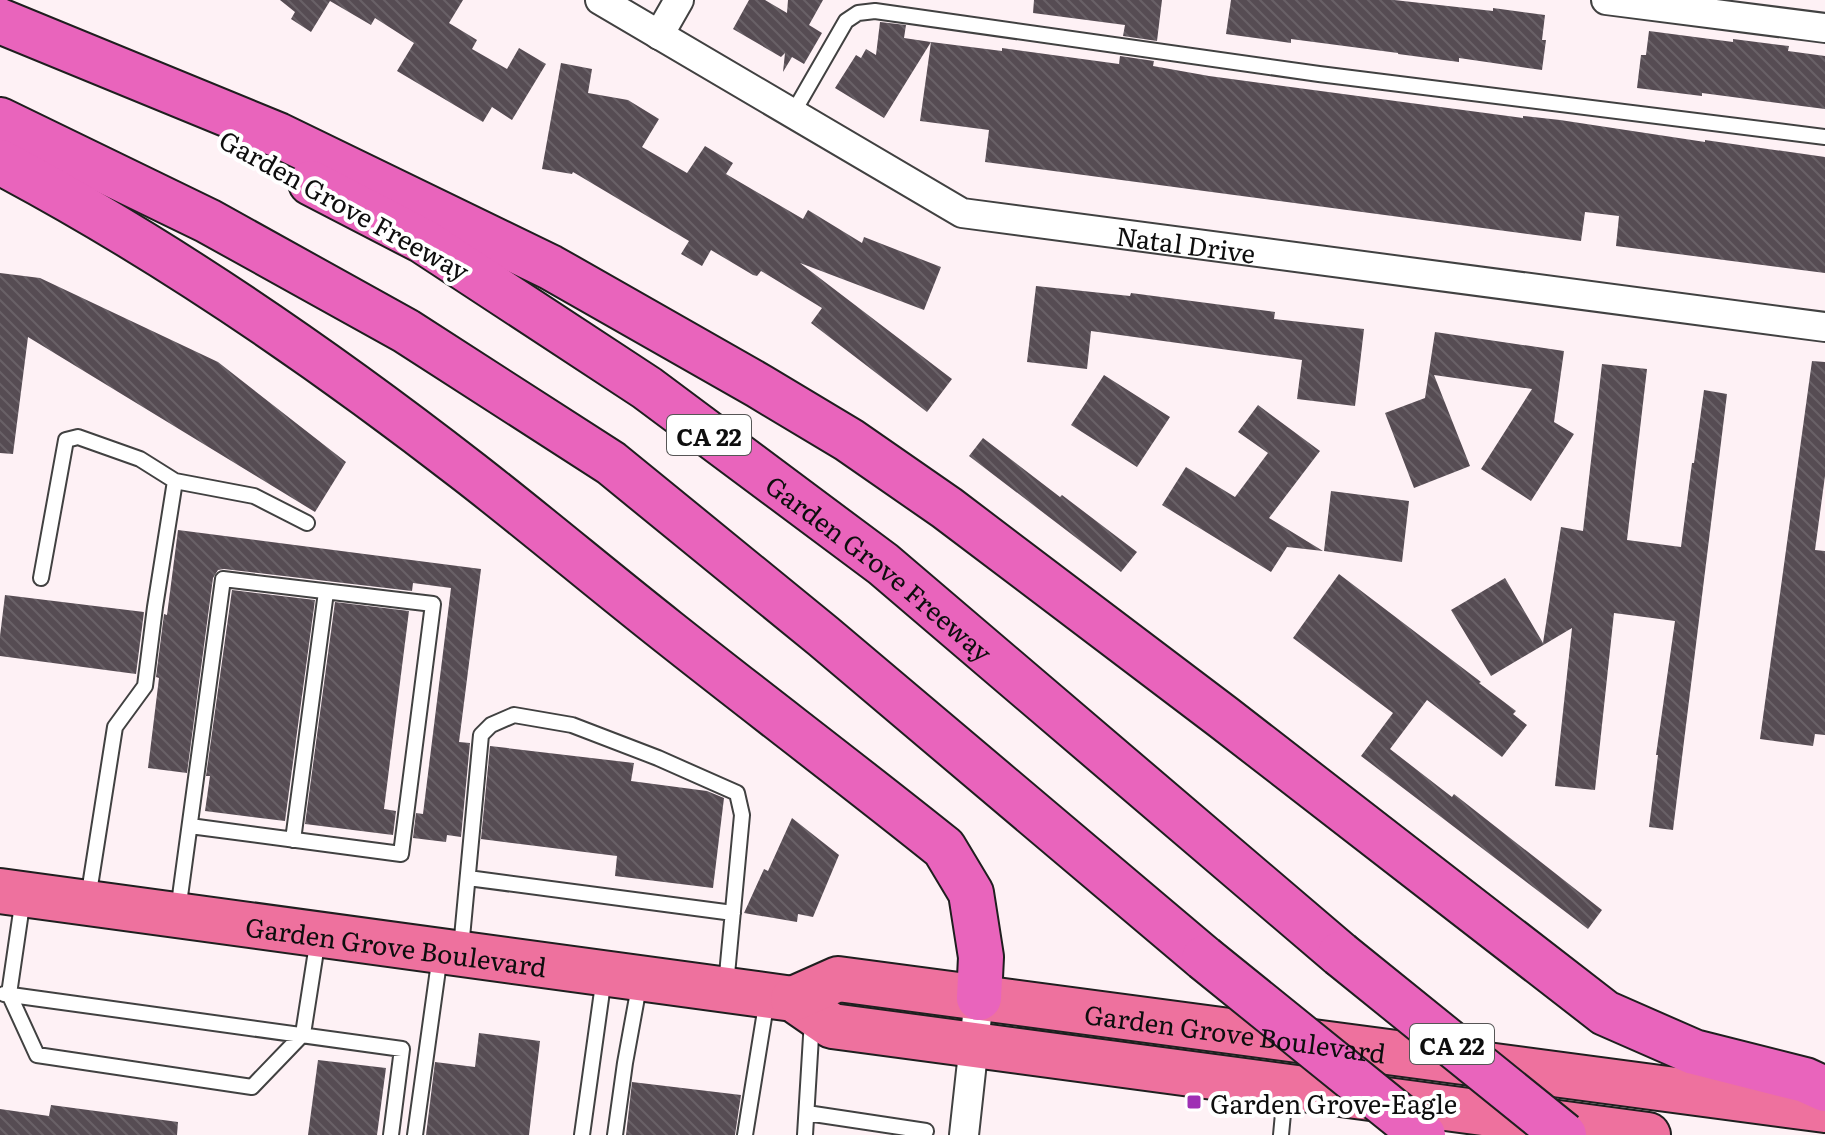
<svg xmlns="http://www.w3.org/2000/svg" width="1825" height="1135" font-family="Literata,serif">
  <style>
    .building { fill: url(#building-back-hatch) }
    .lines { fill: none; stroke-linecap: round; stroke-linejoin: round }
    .lane-casing { stroke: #414141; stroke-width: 18 }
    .street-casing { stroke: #414141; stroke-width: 32 }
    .primary-casing { stroke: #1f1f1f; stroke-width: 48 }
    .highway-casing { stroke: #1f1f1f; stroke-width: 48 }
    .lane { stroke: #fff; stroke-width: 14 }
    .street { stroke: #fff; stroke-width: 28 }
    .primary { stroke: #ee719e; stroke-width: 44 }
    .highway { stroke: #e964bc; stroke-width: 44 }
    .highway-bridge-casing { stroke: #1f1f1f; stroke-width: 48; stroke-linecap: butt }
    .highway-bridge { stroke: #e964bc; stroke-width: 44 }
    .poi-dot { fill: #9f30b4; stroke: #fff; stroke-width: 3 }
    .labels { text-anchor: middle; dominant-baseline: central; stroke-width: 8; stroke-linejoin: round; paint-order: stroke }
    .shield { fill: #fff; stroke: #565656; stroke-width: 2 }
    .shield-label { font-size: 24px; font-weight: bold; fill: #0e0e0e }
    .street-label { font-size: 26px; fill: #0e0e0e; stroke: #fff }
    .poi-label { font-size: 26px; fill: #0e0e0e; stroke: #fff; text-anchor: start }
  </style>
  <defs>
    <pattern id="building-back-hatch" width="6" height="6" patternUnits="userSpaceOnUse" patternTransform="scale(2)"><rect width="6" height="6" fill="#564c53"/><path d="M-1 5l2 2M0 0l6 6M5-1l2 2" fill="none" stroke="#696167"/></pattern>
  </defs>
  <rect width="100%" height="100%" fill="#fef1f5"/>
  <path class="building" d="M280,0H463L449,23L477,40L472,49L507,69L519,48L546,64L512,120L492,107L483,122L397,71L414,43L375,18L371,25L330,1L311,32L291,19L295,12Z
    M749,0H765L787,13L788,0H823L809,25L822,33L804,64L792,57L783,72L785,53L781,57L733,29Z
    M1034,0H1162L1157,41L1123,36L1125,25L1033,13Z
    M1231,0H1394L1493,11V8L1545,15L1542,40H1546L1542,70L1459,58V62L1398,54V53L1291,39V43L1226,34Z
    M880,22L906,25L904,38L931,42L884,118L835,88L856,55L861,58L866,49L876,55Z
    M1649,31L1733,42V39L1789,46L1788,51L1825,56V109L1702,93V96L1637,88L1641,55H1646Z
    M931,42L1002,51V48L1119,64L1120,56L1154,61L1153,66L1209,76L1523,118V116L1560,120L1705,142V140L1825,157V273L1616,246L1619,216L1585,212L1581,241L985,162L989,130L920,121Z
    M561,63L592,69L588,93L628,100L659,119L642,147L687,173L705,146L733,163L726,174L803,219L808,210L862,243L864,237L941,267L924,310L800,263L952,379L927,412L811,323L822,308L761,271L757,276L753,275L711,250L702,266L681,254L689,241L573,172L572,174L542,169Z
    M0,273L40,278L218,362L346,462L315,512L28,337L13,454L0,453Z
    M1036,286L1130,296L1131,293L1275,312L1274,319L1364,329L1355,406L1297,399L1302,360L1091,331L1087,369L1027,362Z
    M1435,332L1564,351L1554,422L1574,434L1531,501L1481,469L1532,389L1434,375L1470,466L1414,488L1385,413L1425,398Z
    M1812,361L1825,362V476L1815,550L1825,551V735L1815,734L1813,746L1760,739Z
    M1602,364L1647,369L1627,540L1681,547L1692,463H1694L1704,390L1727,394L1673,830L1649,827L1658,755H1656L1675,621L1614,613L1595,790L1555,786L1572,628L1491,676L1451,610L1505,578L1543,643L1561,527L1583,531Z
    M1104,375L1170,417L1137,467L1071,425Z
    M1258,405L1320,451L1269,518L1323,551L1287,547L1271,572L1162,505L1186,467L1235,497L1268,453L1238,432Z
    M983,438L1060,497L1062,495L1137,552L1121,572L969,456Z
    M1331,491L1409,501L1402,562L1324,551Z
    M178,530L481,569L459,742L470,743L461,837L447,835L446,842L413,838L416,813L423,814L451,588L413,583L412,591L224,569L218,570L213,578L187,773L148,768L159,678L156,677L164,614L167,615Z
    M1339,574L1481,682L1479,683L1516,711L1513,714L1527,725L1502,757L1427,700L1390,749L1452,797L1454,794L1602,910L1588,929L1361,756L1393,713L1293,638Z
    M232,590L315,600L285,821L205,811L210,776H206Z
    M5,595L144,612L136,674L0,656V636Z
    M335,602L409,611L384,809L396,811L393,835L305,824Z
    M490,746L634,763L631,781L707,791L724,798L713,888L615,876L617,856L481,839Z
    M792,818L839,855L813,917L798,914L797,922L744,913L764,869L768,871Z
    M479,1033L540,1041L529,1135H426L435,1062L475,1067Z
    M318,1060L386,1068L377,1135H308Z
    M632,1082L741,1095L735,1135H626Z
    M51,1105L178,1122L177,1135H0V1109L49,1116Z"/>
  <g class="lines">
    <defs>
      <path id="lane" d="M793,113L846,21L858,13L875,11L1319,74L1825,137
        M41,578L66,440L78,437L140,459L175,481L254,496L307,523
        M293,840L326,592
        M468,878L733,913
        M23,898L9,994L37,1055L252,1087L303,1034L318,938
        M88,899L115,727L145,686L155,607L175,481
        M178,911L223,579L433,604L401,854L190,826
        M461,948L481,735L491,725L514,715L572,725L658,758L737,793L742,815L726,985
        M4,994L402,1049L391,1135
        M807,1113L926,1131
        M415,1135L440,955
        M582,1135L604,977
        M615,1135L625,1063L640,981
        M745,1135L767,999
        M805,1135L812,1020
        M1281,1135L1285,1092"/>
      <g id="street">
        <path id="s1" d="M600,0L962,213L1825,327"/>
        <path d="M1606,0L1825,28"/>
        <path d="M659,35L679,0"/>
        <path d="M964,1135L979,998"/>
      </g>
      <g id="primary">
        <path id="s2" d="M0,891L793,999L832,1026L1648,1135"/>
        <path id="s3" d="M793,999L838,979L1825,1110"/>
      </g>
      <g id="highway">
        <path d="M0,21L278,135L550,267L759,386L849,440L947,508L1223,717L1605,1013L1694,1052L1805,1080L1825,1089"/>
        <path d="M0,120L208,221L406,331L611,463L823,636L1204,958"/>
        <path d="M0,162C166,250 321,357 469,472C536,524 601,579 667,631C759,704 853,775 944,848L971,893L981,957L979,998"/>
        <path id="s4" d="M311,183L423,241L647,388L883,564L1340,954"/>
      </g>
    </defs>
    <use href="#lane" class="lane-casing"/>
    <use href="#street" class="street-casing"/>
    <use href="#primary" class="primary-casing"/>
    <use href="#highway" class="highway-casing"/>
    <use href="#lane" class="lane"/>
    <use href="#street" class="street"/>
    <use href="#primary" class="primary"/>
    <use href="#highway" class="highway"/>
    <defs>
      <path id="highway-bridge" d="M1340,954L1564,1135
        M1204,958L1423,1135"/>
    </defs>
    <use href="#highway-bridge" class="highway-bridge-casing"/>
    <use href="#highway-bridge" class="highway-bridge"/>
  </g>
  <rect class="poi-dot" x="1186" y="1094" width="16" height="16" rx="4"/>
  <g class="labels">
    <g class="shield">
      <rect x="667" y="415" width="84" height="40" rx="6"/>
      <rect x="1410" y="1024" width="84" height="40" rx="6"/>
    </g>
    <g class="shield-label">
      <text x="709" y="435">CA 22</text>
      <text x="1452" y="1044">CA 22</text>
    </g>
    <g class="street-label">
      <text transform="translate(345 204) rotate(29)">Garden Grove Freeway</text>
      <text stroke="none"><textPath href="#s1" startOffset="646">Natal Drive</textPath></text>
      <text stroke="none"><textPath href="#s4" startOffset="688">Garden Grove Freeway</textPath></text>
      <text stroke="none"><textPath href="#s2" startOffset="400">Garden Grove Boulevard</textPath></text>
      <text stroke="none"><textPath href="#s3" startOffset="450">Garden Grove Boulevard</textPath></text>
    </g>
    <g class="poi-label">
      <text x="1210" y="1102">Garden Grove-Eagle</text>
    </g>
  </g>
</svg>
